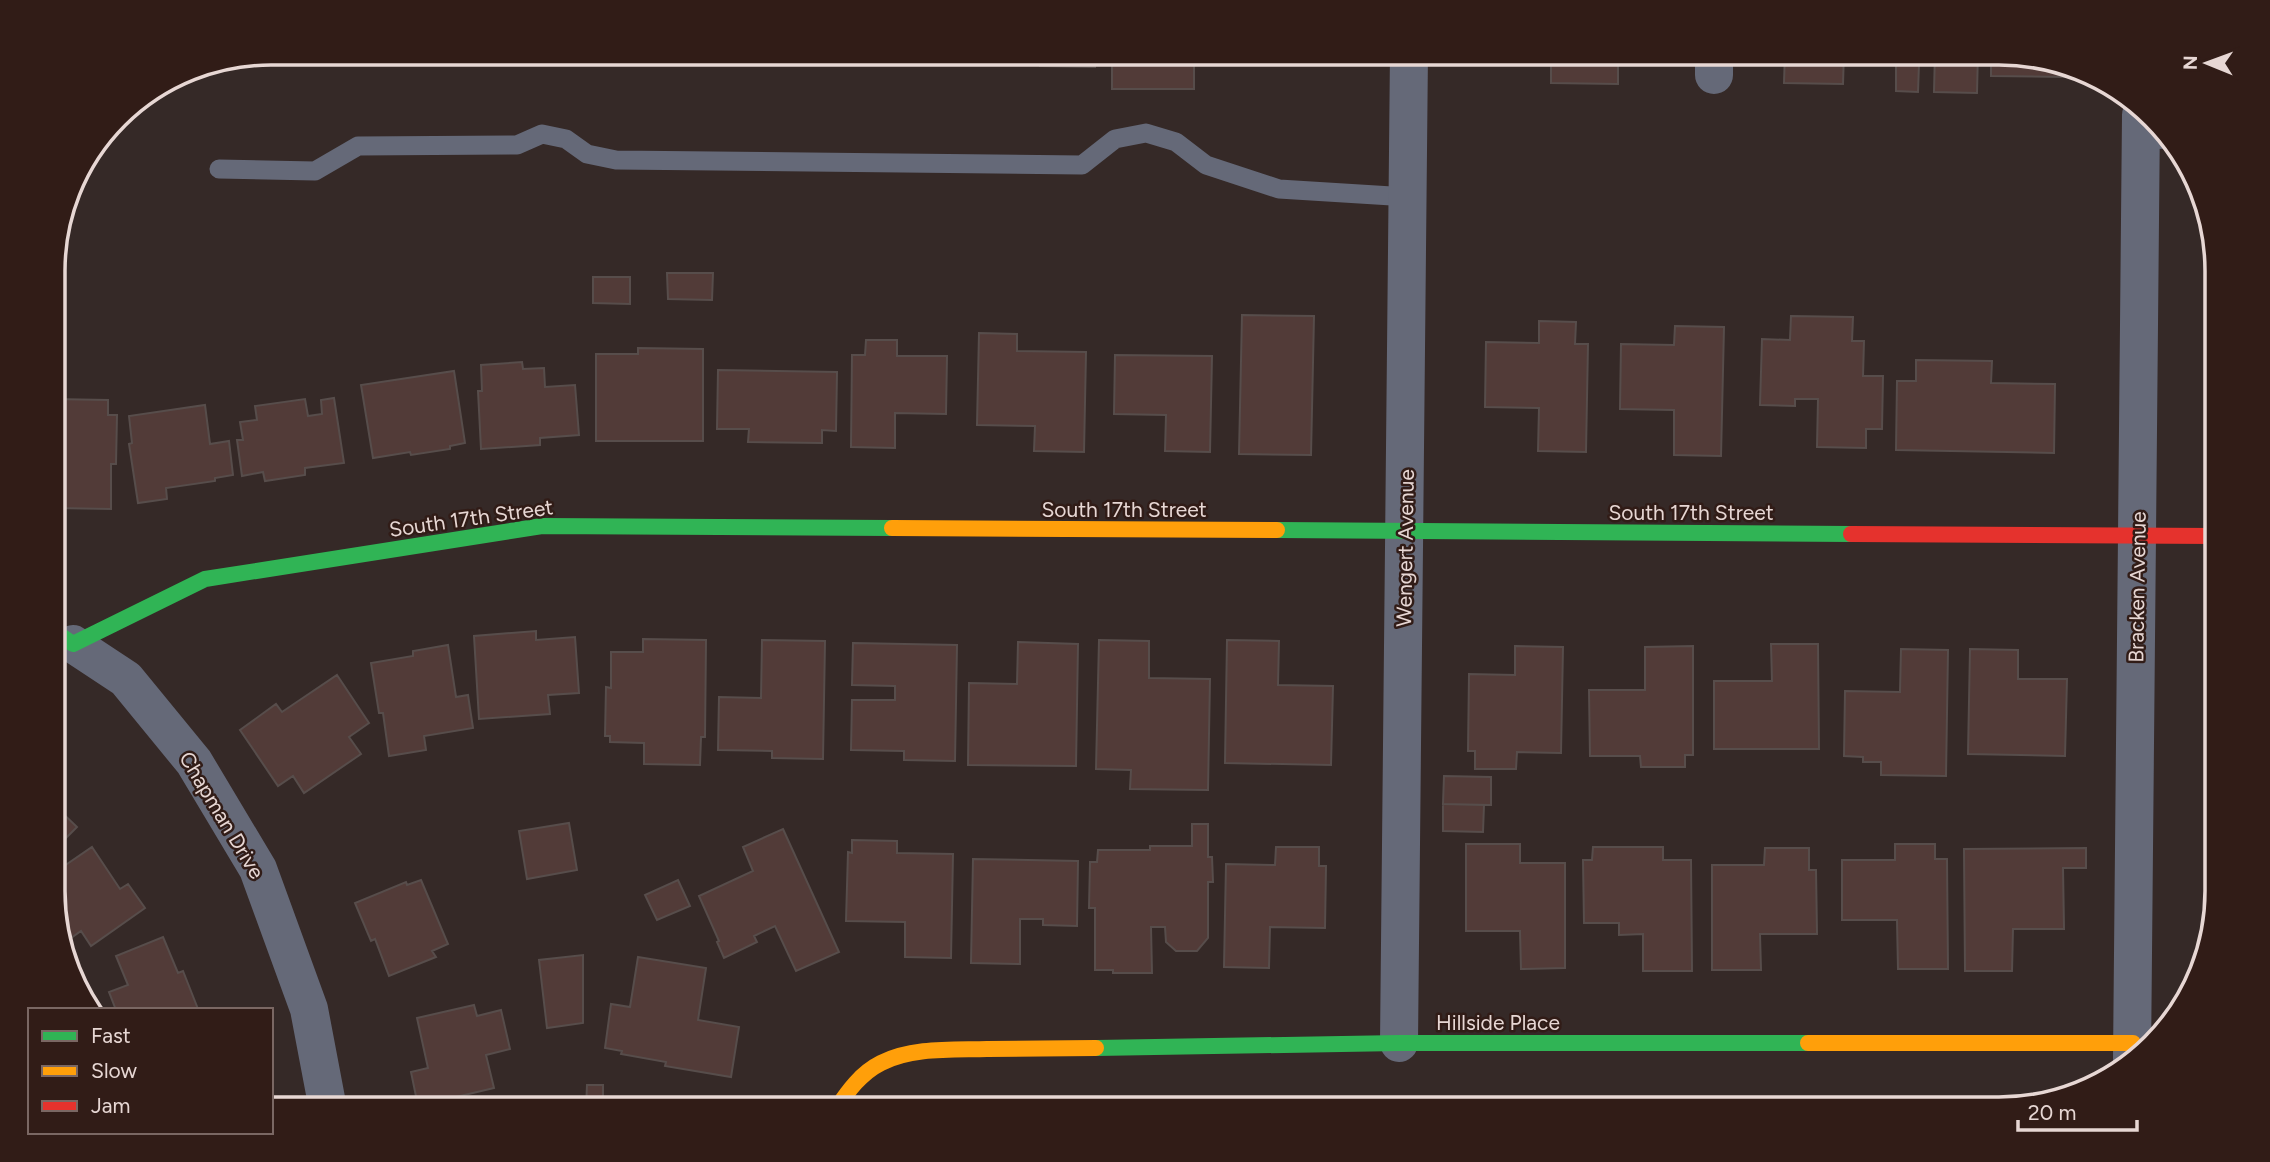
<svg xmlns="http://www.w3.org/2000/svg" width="2270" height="1162" font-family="Figtree,sans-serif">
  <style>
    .building { fill: #523b38; stroke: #574d4b; stroke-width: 2 }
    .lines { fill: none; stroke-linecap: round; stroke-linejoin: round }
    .lane { stroke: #656978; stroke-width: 19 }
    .street { stroke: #656978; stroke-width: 38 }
    .fast { stroke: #30b455; stroke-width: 16 }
    .slow { stroke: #ff9f0a; stroke-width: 16 }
    .jam { stroke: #e5322d; stroke-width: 16 }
    .labels { text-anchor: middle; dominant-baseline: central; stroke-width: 5; stroke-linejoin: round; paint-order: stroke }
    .street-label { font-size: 21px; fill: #e7d7d4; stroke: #311c17 }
    .rim { fill: none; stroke: #e7d7d4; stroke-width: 3.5 }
  </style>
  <rect width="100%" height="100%" fill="#352927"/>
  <path class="building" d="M1095,52V67L1040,66V53H999Z
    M1112,52H1194V89H1112Z
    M1559,52H1618V84L1551,83V55H1559Z
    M1785,52H1844L1843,84L1784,83Z
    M1935,52H1978L1977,93L1934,92Z
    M1991,52L2066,68L2065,77L1991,76Z
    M1896,63L1919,64L1918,92L1896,91Z
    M667,273H713L712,300L668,299Z
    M593,277H630V304L593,303Z
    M1242,315L1314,316L1311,455L1239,454Z
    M1791,316L1853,317L1852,341H1864L1863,376H1883L1882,429H1866V448L1817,447L1818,399H1795V406L1760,405L1762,339L1790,340Z
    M1539,321L1576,322L1575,344H1588L1586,452L1538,451L1539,408L1485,407L1486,342L1539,343Z
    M1675,326L1724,327L1721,456L1674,455V410L1620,409L1621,344L1674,345Z
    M979,333L1017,334V351L1086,352L1084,452L1034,451L1035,426L977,425Z
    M866,340H897V356H947L946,414L895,413V448L851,447L852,355H865Z
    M638,348L703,349V441H596V354H638Z
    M1115,355L1212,356L1210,452L1165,451L1166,415L1114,414Z
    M1916,360L1992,361L1991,383L2055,384L2054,453L1896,450L1897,381H1916Z
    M522,362L523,369L544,368L545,387L575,385L579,435L540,438V445L481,449L478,391H482L481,365Z
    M718,370L837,372L836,431L822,430V443L748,442L749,429H717Z
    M454,371L465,443L450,446V449L411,455L410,452L373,458L361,385Z
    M334,398L344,463L305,468V475L265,481L263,472L242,476L237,440H243L240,422L257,420L255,406L305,399L308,416L322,414L321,400Z
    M53,399L108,400V415H117L116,464H111V509L54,508Z
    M205,405L210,444L229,441L233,475L215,478V481L166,488L167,499L138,503L129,444L132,443L129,416Z
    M536,631V640L575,637L579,693L548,695L550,714L479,719L474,636Z
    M643,639L706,640L705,737H701L700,765L644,764V743L610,742V736H605L606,687L611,688V652H643Z
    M762,640L825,641L823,759L772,758V751L718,750L719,697L761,698Z
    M1099,640L1149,641V678L1210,679L1208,790L1130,789L1131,770L1096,769Z
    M1227,640L1279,641L1278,685L1333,686L1331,765L1225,763Z
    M1018,642L1078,644L1076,766L968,765L969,683L1017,684Z
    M853,643L957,645L955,761L904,760V751L851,750L852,700H895V686L852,685Z
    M1771,644H1818L1819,749H1714V681H1772Z
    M448,645L456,697L468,695L473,728L424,736L426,750L389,756L383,713H379L371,663L413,656V651Z
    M1515,646L1563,647L1561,753L1517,752L1516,769H1475V751H1468L1469,674L1515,675Z
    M1693,646V755H1685V767H1641L1640,756H1590L1589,690H1645V647Z
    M1901,649L1948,650L1946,776L1881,775V762H1863V757L1844,756L1845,691L1900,692Z
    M1970,649L2018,650V679H2067L2065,756L1968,754Z
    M337,675L369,723L349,737L361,754L304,793L293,776L278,786L240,730L276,704L282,712Z
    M1444,776L1491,777V805L1443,804Z
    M1443,804L1484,805L1483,832L1443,831Z
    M54,805L77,827L54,850Z
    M569,823L577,870L527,879L519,831Z
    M1192,824H1208V857H1212L1213,882H1208V938L1197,951H1176L1166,942L1165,927H1151L1152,973H1113V970H1095V908H1089L1090,862H1097L1098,850H1150V846H1192Z
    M783,829L839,952L796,971L775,926L754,936L757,942L724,958L717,942L719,941L699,896L753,871L743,847Z
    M852,840L897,841V853L953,854L951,958L905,957V922L846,921L848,852L852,853Z
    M1466,844H1520V863H1565V968L1521,969L1520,931H1466Z
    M1895,844H1935V859H1947L1948,969H1898L1897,920H1842V860H1895Z
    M92,847L120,889L128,884L145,908L91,946L81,931L64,943L54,920V873Z
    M1276,847H1319V866H1326L1325,928L1270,927L1269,968L1224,967L1226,864L1275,865Z
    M1593,847H1663V860H1691L1692,971H1643V934L1619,935V923H1584L1583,860H1592Z
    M1765,848H1809V870H1816L1817,934H1760L1761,970H1712V865H1764Z
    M2086,848V868H2063L2064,929H2013L2012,971H1965L1964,849Z
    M973,859L1078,861L1077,926L1043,925V919H1020V964L971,963Z
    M421,880L448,944L432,951L436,957L389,976L375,939L371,941L355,903L406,882L407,885Z
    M678,880L690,906L657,920L645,895Z
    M163,937L178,973L183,971L198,1009L116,1010L109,992L128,985L116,956Z
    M583,955V1023L547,1028L539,960Z
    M638,957L706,968L698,1020L739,1027L731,1077L665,1066L666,1062L621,1054L622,1051L605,1048L611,1004L630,1007Z
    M474,1005L477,1016L501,1010L510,1049L486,1055L494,1088L418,1106L411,1072L428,1068L417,1018Z
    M587,1085H603V1109H586Z
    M606,1098H734V1109H606Z"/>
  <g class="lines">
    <path class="lane" d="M2141,140L2169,139
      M219,169L315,171L358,146L517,145L542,134L566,139L587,154L616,160L1082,165L1115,139L1146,133L1176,142L1206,165L1279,189L1408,197"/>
    <path class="street" d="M1714,75V52
      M73,644L126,679L194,762L258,869L309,1009L328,1109
      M1399,1043L1409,52
      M2132,1059L2141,115"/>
    <path class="fast" d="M1277,530L1851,534
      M54,631L73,644L205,579L542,526L892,528
      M1096,1048L1399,1043H1808"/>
    <path class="slow" d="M892,528L1277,530
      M1808,1043H2133
      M836,1109C848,1091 861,1073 881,1063C912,1047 953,1050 987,1049C1023,1049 1060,1048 1096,1048"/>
    <path class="jam" d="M1851,534L2216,536"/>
  </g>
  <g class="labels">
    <g class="street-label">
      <text x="1124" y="509">South 17th Street</text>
      <text x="1691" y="512">South 17th Street</text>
      <text transform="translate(471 518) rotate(-8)">South 17th Street</text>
      <text transform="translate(1405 548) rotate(-89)">Wengert Avenue</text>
      <text transform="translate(2137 587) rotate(-89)">Bracken Avenue</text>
      <text transform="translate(222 815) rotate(59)">Chapman Drive</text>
      <text x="1498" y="1022">Hillside Place</text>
    </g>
  </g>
  <path d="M0 0H2270V1162H0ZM271 65H1999A206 206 0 0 1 2205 271V891A206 206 0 0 1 1999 1097H271A206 206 0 0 1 65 891V271A206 206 0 0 1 271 65Z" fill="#311c17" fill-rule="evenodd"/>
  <path class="rim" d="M271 65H1999A206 206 0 0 1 2205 271V891A206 206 0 0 1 1999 1097H271A206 206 0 0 1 65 891V271A206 206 0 0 1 271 65Z"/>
  <rect x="28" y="1008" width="245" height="126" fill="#311c17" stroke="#7a6763" stroke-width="2"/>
  <rect x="42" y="1031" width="35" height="10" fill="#30b455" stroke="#7a6763" stroke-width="2"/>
  <text x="91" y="1043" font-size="21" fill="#e7d7d4">Fast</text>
  <rect x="42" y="1066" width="35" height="10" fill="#ff9f0a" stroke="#7a6763" stroke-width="2"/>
  <text x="91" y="1078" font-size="21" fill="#e7d7d4">Slow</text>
  <rect x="42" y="1101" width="35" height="10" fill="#e5322d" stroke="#7a6763" stroke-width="2"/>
  <text x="91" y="1113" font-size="21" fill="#e7d7d4">Jam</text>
  <g transform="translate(2207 63) rotate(271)" stroke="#311c17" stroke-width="5" paint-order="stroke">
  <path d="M0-5L12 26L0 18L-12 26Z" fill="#e7d7d4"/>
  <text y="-10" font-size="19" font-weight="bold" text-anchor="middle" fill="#e7d7d4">N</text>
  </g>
  <path d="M2018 1120v10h119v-10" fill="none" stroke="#e7d7d4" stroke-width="3.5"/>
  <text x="2028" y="1120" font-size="21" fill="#e7d7d4" stroke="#311c17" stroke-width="5" paint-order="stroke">20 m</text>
</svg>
